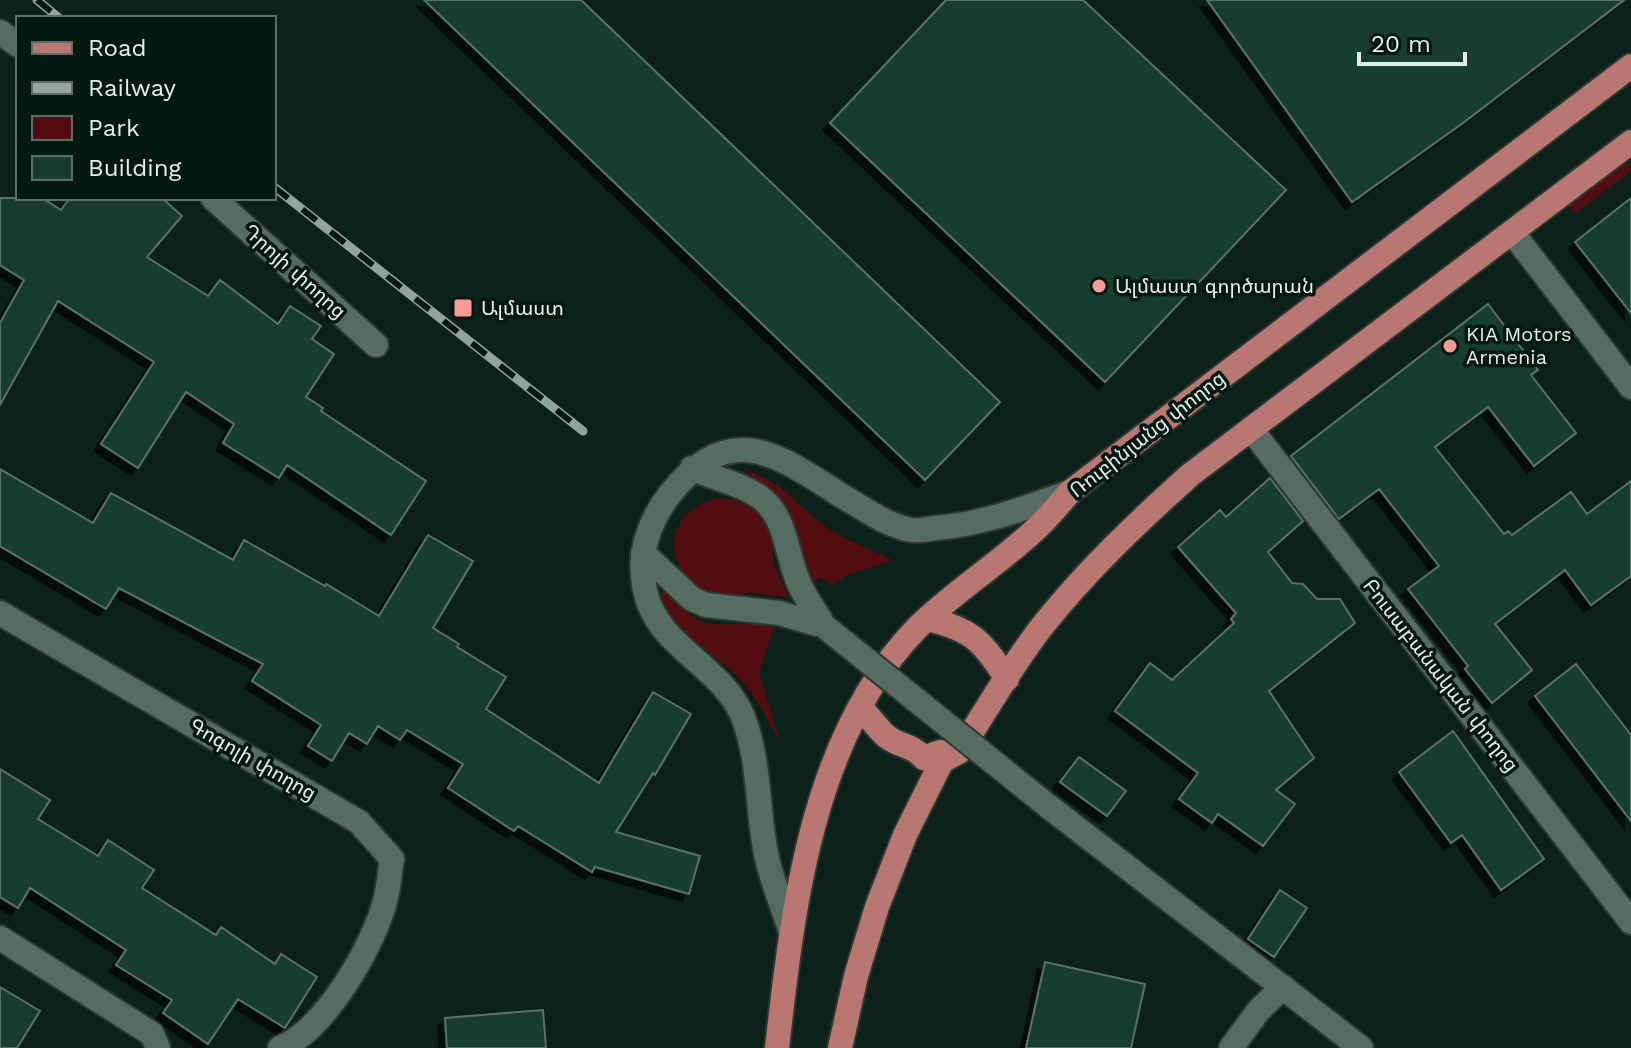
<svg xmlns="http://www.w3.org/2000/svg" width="1631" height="1048" font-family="'Work Sans','Noto Sans Armenian',sans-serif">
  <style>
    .green { fill: #540e12 }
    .building { fill: #153c2f; stroke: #5a7268; stroke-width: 2; filter: url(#shadow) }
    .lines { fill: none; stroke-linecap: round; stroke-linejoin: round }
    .minor-casing { stroke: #2d3833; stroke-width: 28 }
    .major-casing { stroke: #2d3833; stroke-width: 28 }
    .minor { stroke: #556c63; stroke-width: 24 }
    .major { stroke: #b97771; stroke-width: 24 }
    .rail-casing { stroke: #93a39d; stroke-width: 9 }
    .rail { stroke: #031811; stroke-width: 6; stroke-dasharray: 18; stroke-linecap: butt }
    .minor-bridge-casing { stroke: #2d3833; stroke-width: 28; stroke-linecap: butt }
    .minor-bridge { stroke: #556c63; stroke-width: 24 }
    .poi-dot { fill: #f59c96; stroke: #031811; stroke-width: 3 }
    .labels { text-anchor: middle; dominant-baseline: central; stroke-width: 7; stroke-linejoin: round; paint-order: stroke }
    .street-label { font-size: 20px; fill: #e2efea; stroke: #031811 }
    .poi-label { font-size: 20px; fill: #e2efea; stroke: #031811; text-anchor: start }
  </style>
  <defs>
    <filter id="shadow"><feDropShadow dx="-7" dy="7" stdDeviation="0" flood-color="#0009"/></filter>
  </defs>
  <rect width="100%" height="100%" fill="#0b2119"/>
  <path class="green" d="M1625,157L1631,171L1574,214L1565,201Z
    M751,472C781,482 796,504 821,523C843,540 868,548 893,560L848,575L831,585L820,577L816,581L806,578C801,556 799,521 783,505C771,493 754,484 740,475Z
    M717,498C742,499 765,510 771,536C773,547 772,558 775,568C779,578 785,588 789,598C777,596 764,593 751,593C741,593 730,598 720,597C690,594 668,562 676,533C682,513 699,503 717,498Z
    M661,590C674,600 687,615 702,621C726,630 753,618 777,627L772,633L759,673L781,745C769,723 759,700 742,681C715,652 668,631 661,590Z"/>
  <path class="building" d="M424,0H581L1000,402L925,480Z
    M946,0H1083L1286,190L1105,382L830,123Z
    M1207,0H1624L1463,123L1352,202Z
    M0,198H42L61,210L70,198H162L182,216L147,257L208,296L220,280L278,324L290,306L321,326L312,339L334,354L306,397L323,408L321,411L426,481L391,535L287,465L279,478L223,443L234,424L186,392L138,468L101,444L154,362L58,301L0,405V323L24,280L0,265Z
    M1631,198V313L1575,242Z
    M1488,304L1538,370L1531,375L1576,433L1534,466L1488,407L1435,447L1504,534L1508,531L1512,535L1571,492L1587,514L1631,481V576L1591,605L1565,570L1495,624L1532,670L1492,703L1465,669L1468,666L1408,589L1439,566L1379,489L1339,519L1291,456Z
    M0,469L93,523L111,493L233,560L244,540L325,586L326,584L379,616L428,535L473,561L433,628L459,644L457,647L506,677L486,709L599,783L653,692L691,714L655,775L653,773L616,832L700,856L689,894L595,867L592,872L518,826L514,831L448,788L463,764L407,730L400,740L378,726L367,744L349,733L332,761L308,746L321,725L252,681L263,664L119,588L106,609L0,546Z
    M1270,478L1303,521L1268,552L1292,583L1303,584L1317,599H1340L1355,623L1269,691L1314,758L1276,790L1295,804L1263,846L1218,814L1212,823L1179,799L1198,773L1115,711L1150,663L1172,680L1234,623L1231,619L1236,613L1178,547L1220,510L1226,517Z
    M1576,664L1631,735V821L1535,696Z
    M1453,731L1544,859L1501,890L1462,835L1451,843L1399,772Z
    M1079,757L1126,791L1107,816L1060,782Z
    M0,769L50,800L38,819L98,856L108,840L154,870L142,888L216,935L221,927L275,964L281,954L317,977L285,1028L238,999L208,1044L163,1013L172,1000L116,965L126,950L30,888L18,908L0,897Z
    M1280,890L1307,908L1274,957L1248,939Z
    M1045,962L1145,984L1131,1048H1026Z
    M0,987L40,1011L17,1048H0Z
    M543,1010L546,1048H447L445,1018Z"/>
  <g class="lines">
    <defs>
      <path id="minor" d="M0,32L18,45
        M213,198L376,345
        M1512,232L1631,387
        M1251,429L1631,922
        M692,468C714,479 741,483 761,498C787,518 786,555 799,583C805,598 816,612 824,626
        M643,553L692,599L706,605L779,613L824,626
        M0,613L359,822L392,859C390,871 389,884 386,897C376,942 325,1031 280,1048
        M1048,806L1361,1048
        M790,929C782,904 771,879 766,854C757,808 760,761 743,717C722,665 656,647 645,590C637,555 649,521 670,494C736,411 786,463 857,505C874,515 892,527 912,530C919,531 928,529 936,528C983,524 1026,508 1070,492
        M0,938L152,1034L158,1048
        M1231,1048L1259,1010L1283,987"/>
      <path id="major" d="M927,619C972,629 982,641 1007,679
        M860,707C869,716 877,728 886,736C900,747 911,744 924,758L940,752L942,761
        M777,1048C793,906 812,737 916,629C953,592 999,564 1037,528C1049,517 1059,504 1070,492L1631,66
        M840,1048L856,976L877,907L905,835L942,761L959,752C987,710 1012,664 1044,624C1088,569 1138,522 1190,475L1631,142"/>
    </defs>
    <use href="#minor" class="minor-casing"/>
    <use href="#major" class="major-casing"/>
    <use href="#minor" class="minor"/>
    <use href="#major" class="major"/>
    <defs>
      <path id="rail" d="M37,0L59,18
        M274,187L583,431"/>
    </defs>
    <use href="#rail" class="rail-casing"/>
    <use href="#rail" class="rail"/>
    <defs>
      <path id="minor-bridge" d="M824,626L1048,806"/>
    </defs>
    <use href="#minor-bridge" class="minor-bridge-casing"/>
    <use href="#minor-bridge" class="minor-bridge"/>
  </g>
  <g class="poi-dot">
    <circle cx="1099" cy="286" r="8"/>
    <rect x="453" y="298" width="20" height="20" rx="4"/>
    <circle cx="1450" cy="346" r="8"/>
  </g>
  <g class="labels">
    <g class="street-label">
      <text transform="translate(295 271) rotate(42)">Դրոյի փողոց</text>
      <text transform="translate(1147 434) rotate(-38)">Ռուբինյանց փողոց</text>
      <text transform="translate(1441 675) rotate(52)">Բուսաբանական փողոց</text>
      <text transform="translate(253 759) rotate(30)">Գոգոլի փողոց</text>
    </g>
    <g class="poi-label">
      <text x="1115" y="286">Ալմաստ գործարան</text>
      <text x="481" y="308">Ալմաստ</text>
      <text x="1466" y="334">KIA Motors<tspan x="1466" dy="23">Armenia</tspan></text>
    </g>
  </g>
  <rect x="16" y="16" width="260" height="184" fill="#031811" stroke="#5c6e68" stroke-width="2"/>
  <rect x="32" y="42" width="40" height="12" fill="#b97771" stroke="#5c6e68" stroke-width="2"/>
  <text x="88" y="56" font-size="24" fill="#e2efea">Road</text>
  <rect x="32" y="82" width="40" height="12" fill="#93a39d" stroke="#5c6e68" stroke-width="2"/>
  <text x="88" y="96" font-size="24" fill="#e2efea">Railway</text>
  <rect x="32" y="116" width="40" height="24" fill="#540e12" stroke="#5c6e68" stroke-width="2"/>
  <text x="88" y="136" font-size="24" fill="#e2efea">Park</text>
  <rect x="32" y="156" width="40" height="24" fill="#153c2f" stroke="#5c6e68" stroke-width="2"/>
  <text x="88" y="176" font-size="24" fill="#e2efea">Building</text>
  <path d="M1359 52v12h106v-12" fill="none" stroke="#e2efea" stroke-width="4"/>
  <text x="1371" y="52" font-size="24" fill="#e2efea" stroke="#031811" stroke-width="6" paint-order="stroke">20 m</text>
</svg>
